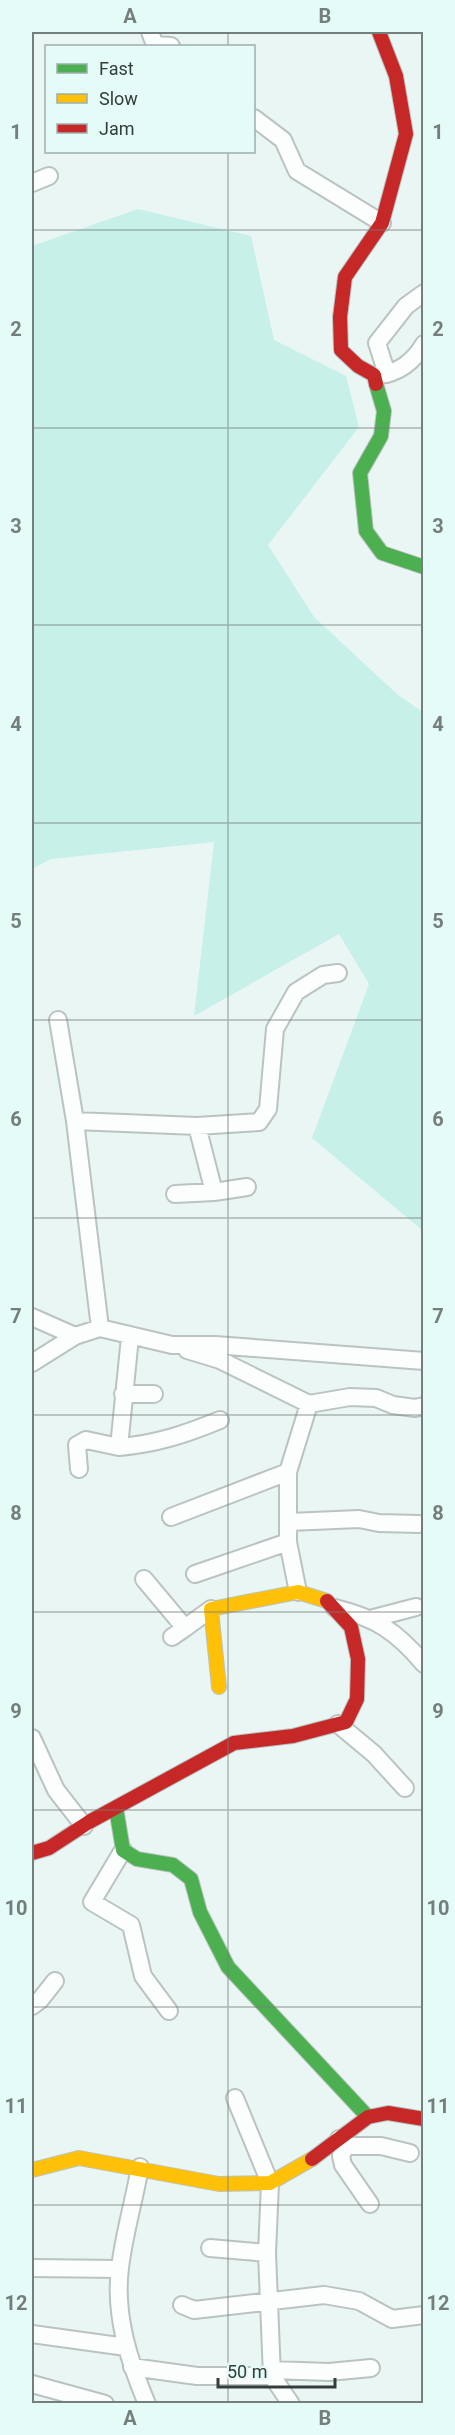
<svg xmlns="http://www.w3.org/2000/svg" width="455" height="2435" font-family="Roboto,sans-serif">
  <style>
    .green { fill: #c7f0e9 }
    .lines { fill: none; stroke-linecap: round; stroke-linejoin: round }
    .street-casing { stroke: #bac3c1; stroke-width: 20 }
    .fast-casing { stroke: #bac3c1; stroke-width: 16 }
    .slow-casing { stroke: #bac3c1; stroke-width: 16 }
    .jam-casing { stroke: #bac3c1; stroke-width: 16 }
    .street { stroke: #fcfefd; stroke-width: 16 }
    .fast { stroke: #4caf50; stroke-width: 14 }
    .slow { stroke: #ffc107; stroke-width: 14 }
    .jam { stroke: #c62828; stroke-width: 14 }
    .grid { fill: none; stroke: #747e7c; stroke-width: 1.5; stroke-opacity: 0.55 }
    .neatline { fill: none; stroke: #747e7c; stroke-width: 2 }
    .grid-label { font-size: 20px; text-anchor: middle; font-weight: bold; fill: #747e7c }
  </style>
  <rect width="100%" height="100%" fill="#eaf6f4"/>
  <path class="green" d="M138,209L251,236L274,340L346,376L359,427L268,545L314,617L398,695L423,712V1231L312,1138L369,984L339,934L194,1016L214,842L51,859L32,869V246Z"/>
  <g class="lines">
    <defs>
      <path id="street" d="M150,32L155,45L171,46
        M254,118L283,140L297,171L382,223
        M32,183L49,176
        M387,374L377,343L406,306L424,293
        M378,375C398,374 414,361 424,344
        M58,1020L75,1121L100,1328
        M75,1121L197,1126L259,1122L268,1109L275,1029L296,992L323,975L338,973
        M214,1192L247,1187
        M175,1194L214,1192L197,1126
        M32,1317L75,1336
        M130,1337L119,1447C156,1444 186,1434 220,1420
        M187,1350L220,1360L309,1404L350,1397L376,1398L393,1405L415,1408L424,1406
        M32,1363L75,1336L100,1328L172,1345H215L424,1361
        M123,1394H154
        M79,1469L77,1445L86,1440L119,1447
        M171,1517L288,1472
        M289,1522L359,1519L379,1523L419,1524
        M195,1574L288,1542
        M144,1579L185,1628L211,1609
        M298,1592L288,1542V1472L309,1404
        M335,1608C376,1618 396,1631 424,1664
        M370,1619L416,1607
        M172,1637L185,1628
        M338,1724L374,1754L405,1788
        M32,1738L56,1790L84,1826
        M123,1850L92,1902L131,1925L143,1976L169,2011
        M32,2006L40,2000L55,1981
        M235,2098L270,2183L267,2253L272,2376L291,2404
        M339,2139L346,2146H381L410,2153
        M346,2146L341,2156L343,2165L370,2204
        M140,2167C134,2201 124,2234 120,2268C114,2315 129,2361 147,2404
        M210,2248L267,2253
        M32,2268L120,2269
        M182,2305L194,2310L324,2295L359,2301L392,2319L424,2315
        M32,2334L126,2347
        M132,2367L197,2376H272
        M272,2370L329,2372L371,2368
        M32,2384L105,2404"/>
      <path id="fast" d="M376,384L384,411L381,436L360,473L366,531L382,553L424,567
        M116,1808L123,1850L137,1859L173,1865L191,1879L200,1912L228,1967L368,2117"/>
      <path id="slow" d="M219,1687L211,1609L298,1592L327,1601
        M32,2170L79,2158L219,2184L270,2183L312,2159"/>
      <path id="jam" d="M376,384L374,375L358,366L341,350L340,317L345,277L382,223L406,134L396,76L379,32
        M32,1853L49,1848L89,1822L234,1743L293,1736L346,1722L357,1699L358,1659L351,1627L327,1601
        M312,2159L368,2117L388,2113L424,2119"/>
    </defs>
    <use href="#street" class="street-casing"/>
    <use href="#fast" class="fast-casing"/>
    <use href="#slow" class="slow-casing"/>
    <use href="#jam" class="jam-casing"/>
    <use href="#street" class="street"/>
    <use href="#fast" class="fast"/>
    <use href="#slow" class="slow"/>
    <use href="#jam" class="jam"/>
  </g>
  <path class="grid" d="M228,32V46M228,152V2404M32,230H424M32,428H424M32,625H424M32,823H424M32,1020H424M32,1218H424M32,1415H424M32,1612H424M32,1810H424M32,2007H424M32,2205H424"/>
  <rect width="455" height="2435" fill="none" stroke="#e5fbf7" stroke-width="66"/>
  <rect x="45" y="45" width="210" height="108" fill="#e5fbf7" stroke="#9eafac" stroke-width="1.5"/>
  <rect x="57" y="64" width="30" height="9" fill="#4caf50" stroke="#9eafac" stroke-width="1.5"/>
  <text x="99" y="75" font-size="18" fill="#343d3b">Fast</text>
  <rect x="57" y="94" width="30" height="9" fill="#ffc107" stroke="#9eafac" stroke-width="1.5"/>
  <text x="99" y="105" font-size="18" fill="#343d3b">Slow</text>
  <rect x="57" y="124" width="30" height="9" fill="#c62828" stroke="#9eafac" stroke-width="1.5"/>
  <text x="99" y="135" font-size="18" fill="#343d3b">Jam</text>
  <path d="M218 2378v9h117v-9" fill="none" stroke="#343d3b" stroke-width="3"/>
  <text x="227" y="2378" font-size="18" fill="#343d3b" stroke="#e5fbf7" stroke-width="4.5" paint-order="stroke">50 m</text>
  <rect x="33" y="33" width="389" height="2369" class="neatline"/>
  <g class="grid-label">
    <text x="130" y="23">A</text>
    <text x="325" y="23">B</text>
    <text x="16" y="139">1</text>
    <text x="438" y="139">1</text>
    <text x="16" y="336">2</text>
    <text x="438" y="336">2</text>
    <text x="16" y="533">3</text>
    <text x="438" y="533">3</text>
    <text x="16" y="731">4</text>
    <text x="438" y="731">4</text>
    <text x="16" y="928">5</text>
    <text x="438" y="928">5</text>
    <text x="16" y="1126">6</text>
    <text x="438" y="1126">6</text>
    <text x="16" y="1323">7</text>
    <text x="438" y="1323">7</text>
    <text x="16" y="1520">8</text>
    <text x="438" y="1520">8</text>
    <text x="16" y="1718">9</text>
    <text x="438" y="1718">9</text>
    <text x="16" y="1915">10</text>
    <text x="438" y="1915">10</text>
    <text x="16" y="2113">11</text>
    <text x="438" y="2113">11</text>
    <text x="16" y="2310">12</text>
    <text x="438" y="2310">12</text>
    <text x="130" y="2425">A</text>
    <text x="325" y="2425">B</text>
  </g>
</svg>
